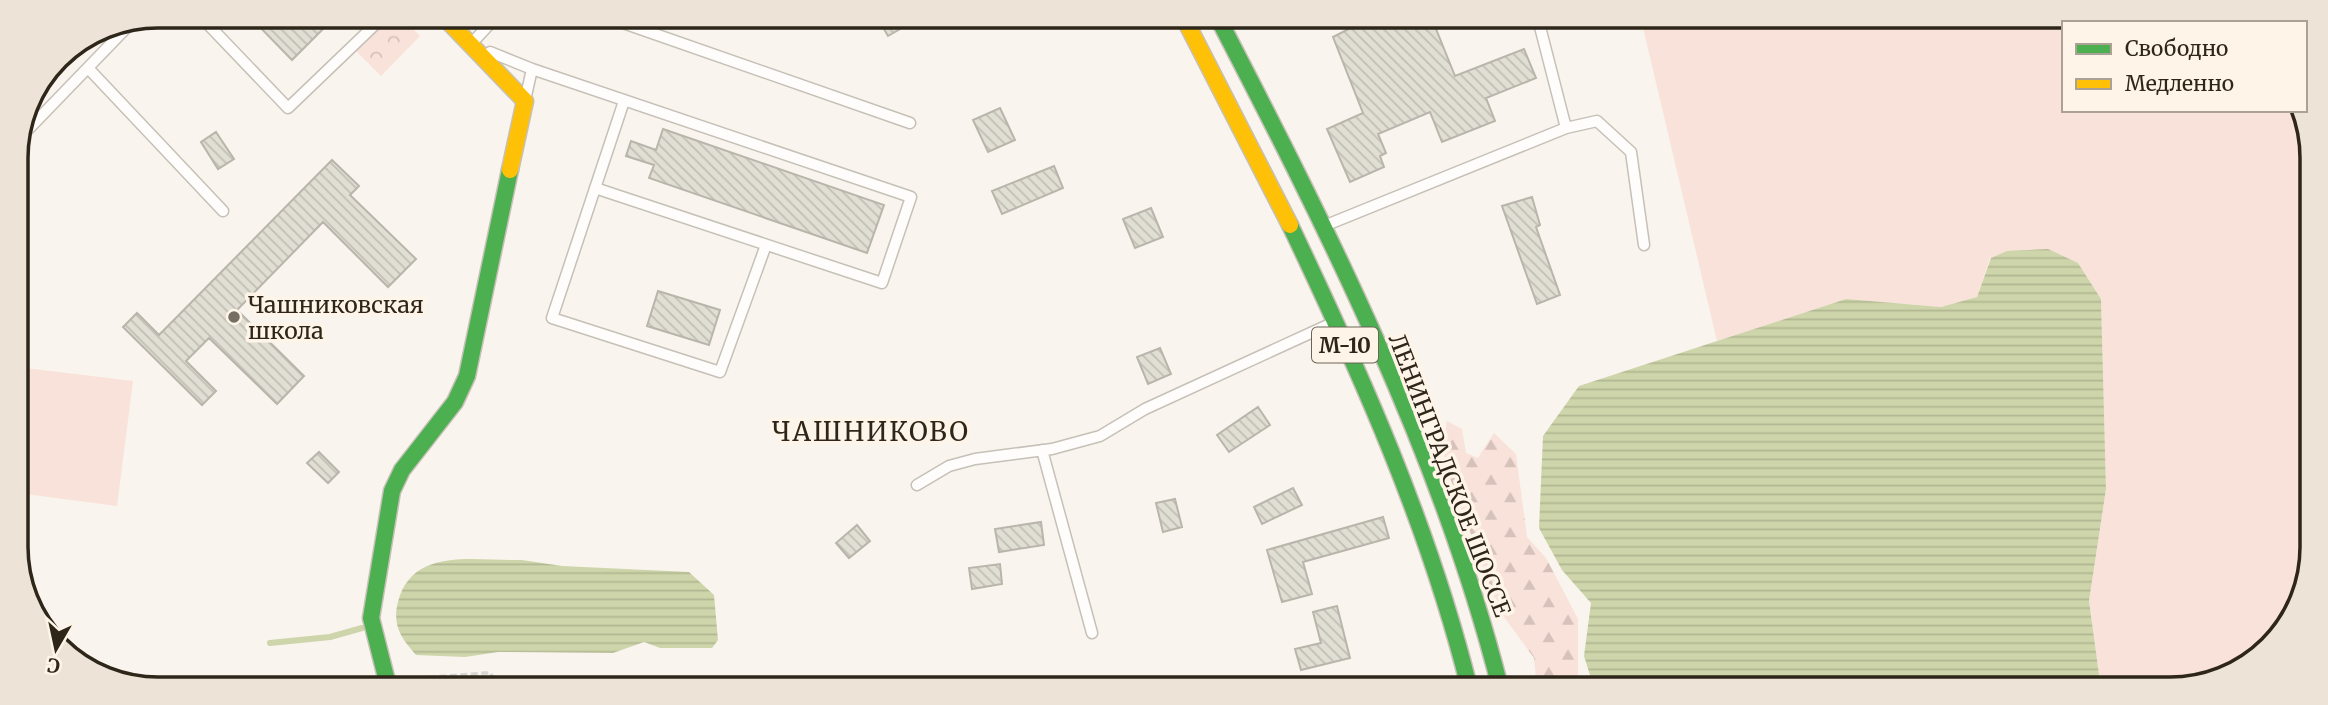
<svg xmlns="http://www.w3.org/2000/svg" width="2328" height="705" font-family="Merriweather,serif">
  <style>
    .grass { fill: #f9e2d9 }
    .forest { fill: url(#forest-firs) }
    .park { fill: url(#park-crowns) }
    .water { fill: url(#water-rules) }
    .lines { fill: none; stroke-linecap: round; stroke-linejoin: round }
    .stream { stroke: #ced5aa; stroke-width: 6 }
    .building { fill: url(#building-back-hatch); stroke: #b9b5ab; stroke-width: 2 }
    .lane-casing { stroke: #c6c0b7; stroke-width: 13 }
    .fast-casing { stroke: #c6c0b7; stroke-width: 19 }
    .slow-casing { stroke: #c6c0b7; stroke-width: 19 }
    .path { stroke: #d8d6d4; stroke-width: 3.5; stroke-dasharray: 7 3.5; stroke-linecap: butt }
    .lane { stroke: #fefdfc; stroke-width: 10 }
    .fast { stroke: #4caf50; stroke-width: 16 }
    .slow { stroke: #ffc107; stroke-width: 16 }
    .poi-dot { fill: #756e63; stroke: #fef5e8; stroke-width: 2.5 }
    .labels { text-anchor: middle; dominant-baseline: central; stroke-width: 7; stroke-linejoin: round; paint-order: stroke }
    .shield { fill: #fef5e8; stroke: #6c6457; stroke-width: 2 }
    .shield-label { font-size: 21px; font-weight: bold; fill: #2e2619 }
    .poi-label { font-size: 23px; fill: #2e2619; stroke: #fef5e8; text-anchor: start }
    .street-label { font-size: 23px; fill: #2e2619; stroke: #fef5e8 }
    .quarter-label { font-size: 26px; letter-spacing: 2px; fill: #2e2619; stroke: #fef5e8 }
    .rim { fill: none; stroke: #2e2619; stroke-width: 3.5 }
  </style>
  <defs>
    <pattern id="forest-firs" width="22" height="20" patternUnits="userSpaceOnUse" patternTransform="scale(1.75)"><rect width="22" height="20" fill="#f9e2d9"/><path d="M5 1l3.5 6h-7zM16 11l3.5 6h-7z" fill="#d6c2ba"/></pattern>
    <pattern id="park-crowns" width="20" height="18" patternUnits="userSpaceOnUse" patternTransform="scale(1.75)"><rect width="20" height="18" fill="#f9e2d9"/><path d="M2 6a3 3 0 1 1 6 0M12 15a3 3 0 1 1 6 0" fill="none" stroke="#d6c2ba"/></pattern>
    <pattern id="water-rules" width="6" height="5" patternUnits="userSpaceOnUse" patternTransform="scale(1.75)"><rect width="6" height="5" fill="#ced5aa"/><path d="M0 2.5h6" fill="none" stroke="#b1b792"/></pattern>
    <pattern id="building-back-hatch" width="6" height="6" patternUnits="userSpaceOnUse" patternTransform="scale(1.75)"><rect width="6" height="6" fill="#e1ded4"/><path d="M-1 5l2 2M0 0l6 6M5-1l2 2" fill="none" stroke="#c1beb5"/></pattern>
  </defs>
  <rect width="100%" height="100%" fill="#f9f4ed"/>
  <path class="grass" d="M1641,19L2207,20L2210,23H2064V110H2299L2310,130L2308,584L2264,654L2179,689H2101L2089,601L2106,489L2101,299L2078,263L1990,258L1977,297L1941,307L1846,299L1717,341Z
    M17,367L133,381L117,506L18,493Z"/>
  <path class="forest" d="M1447,421L1462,429L1466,453L1478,458L1494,433L1516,454L1527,537L1546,558L1578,619V675L1581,688H1537L1534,658L1499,610L1450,478L1442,449Z"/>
  <path class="park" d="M390,16H400L420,36L381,76L356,51Z"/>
  <path class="water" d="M2048,249L2078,263L2101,299L2106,489L2089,601L2101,689L1594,688L1584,656L1591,603L1562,570L1539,528L1543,436L1579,386L1846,299L1941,307L1977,297L1991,258L2007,251Z
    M522,560L562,566L689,572L714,595L718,640L712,648H660L644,642L613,653L498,652L465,657L416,655C401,638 392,625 398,602C412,546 476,561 522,560Z"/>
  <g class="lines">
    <path class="stream" d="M270,643L330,637L362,628"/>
  </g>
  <path class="building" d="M249,16H336L292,60Z
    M877,17H895L919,18L888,36Z
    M1368,19H1432L1455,76L1524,49L1536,78L1486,98L1495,121L1442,142L1430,112L1378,134L1386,153L1380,156L1384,167L1350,182L1327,129L1363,113L1333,37Z
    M1000,108L1015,140L988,152L973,120Z
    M663,129L884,205L867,253L649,178L654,165L626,156L631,141L656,150Z
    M216,132L234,159L218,169L201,142Z
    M332,160L359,186L350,195L416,259L388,287L323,222L237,310L304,376L277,404L209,338L186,361L216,391L202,405L123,327L137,313L159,335Z
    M1054,166L1063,188L1002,214L992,191Z
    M1532,197L1540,225L1536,227L1560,295L1537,304L1502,206Z
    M1151,208L1163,237L1135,248L1123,219Z
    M658,291L720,310L709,345L647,326Z
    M1160,348L1171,374L1148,384L1137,357Z
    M1258,407L1270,425L1229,452L1217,435Z
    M319,452L339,472L328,483L307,463Z
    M1293,488L1302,505L1262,524L1254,507Z
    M1175,499L1182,527L1163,532L1156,503Z
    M1383,517L1389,538L1303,562L1312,594L1282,602L1267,550Z
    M1041,522L1044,545L999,552L995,529Z
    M857,525L870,541L849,558L836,543Z
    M1000,564L1002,584L972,589L969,568Z
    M1337,606L1350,658L1301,670L1295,649L1321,643L1313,612Z"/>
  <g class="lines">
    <defs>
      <path id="lane" d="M200,16L288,108L384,16
        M606,17L910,123
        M1538,19L1566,128
        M471,44L496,17H510
        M490,52L532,69L911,197L882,283L595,188
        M88,68L223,211
        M526,96L532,69
        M624,101L552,318L720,372L766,245
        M18,140L134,20
        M1329,224L1566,128L1597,121L1631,152L1644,245
        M1042,450L1092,633
        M917,485L949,466L975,459L1052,449L1100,436L1145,409L1328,325"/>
      <path id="fast" d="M1218,18C1328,230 1441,454 1500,687
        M1290,225C1361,374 1429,526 1469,687
        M388,685L371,618L392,491L402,470L455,402L467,376L510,170"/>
      <path id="slow" d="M443,16L525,101L510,170
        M1184,18L1290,225"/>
    </defs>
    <use href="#lane" class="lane-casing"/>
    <use href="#fast" class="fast-casing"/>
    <use href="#slow" class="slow-casing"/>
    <path class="path" d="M408,679L486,673H491L494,685"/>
    <use href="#lane" class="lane"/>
    <use href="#fast" class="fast"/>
    <use href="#slow" class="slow"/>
  </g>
  <circle class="poi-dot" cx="234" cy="317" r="7"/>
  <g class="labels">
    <rect class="shield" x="1312" y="327.5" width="66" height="35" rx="5"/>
    <g class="shield-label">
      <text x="1345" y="345">М-10</text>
    </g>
    <g class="poi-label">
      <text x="248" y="304">Чашниковская<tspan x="248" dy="26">школа</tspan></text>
    </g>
    <g class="street-label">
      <text transform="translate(1450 475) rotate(69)">ЛЕНИНГРАДСКОЕ ШОССЕ</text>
    </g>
    <g class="quarter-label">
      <text x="871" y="431">ЧАШНИКОВО</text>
    </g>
  </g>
  <path d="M0 0H2328V705H0ZM158 28H2170A130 130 0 0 1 2300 158V547A130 130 0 0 1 2170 677H158A130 130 0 0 1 28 547V158A130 130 0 0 1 158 28Z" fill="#ede4d7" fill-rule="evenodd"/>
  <path class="rim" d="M158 28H2170A130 130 0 0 1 2300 158V547A130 130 0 0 1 2170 677H158A130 130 0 0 1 28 547V158A130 130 0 0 1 158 28Z"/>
  <rect x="2062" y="21" width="245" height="91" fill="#fef5e8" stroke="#aba295" stroke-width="2"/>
  <rect x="2076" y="44" width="35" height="10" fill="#4caf50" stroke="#aba295" stroke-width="2"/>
  <text x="2125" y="56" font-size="21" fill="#2e2619">Свободно</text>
  <rect x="2076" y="79" width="35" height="10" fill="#ffc107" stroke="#aba295" stroke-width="2"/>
  <text x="2125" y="91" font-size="21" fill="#2e2619">Медленно</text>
  <g transform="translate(56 649) rotate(189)" stroke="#fef5e8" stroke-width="5" paint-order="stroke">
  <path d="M0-5L12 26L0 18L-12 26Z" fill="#2e2619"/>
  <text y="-10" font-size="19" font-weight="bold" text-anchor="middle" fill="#2e2619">С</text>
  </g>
</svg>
